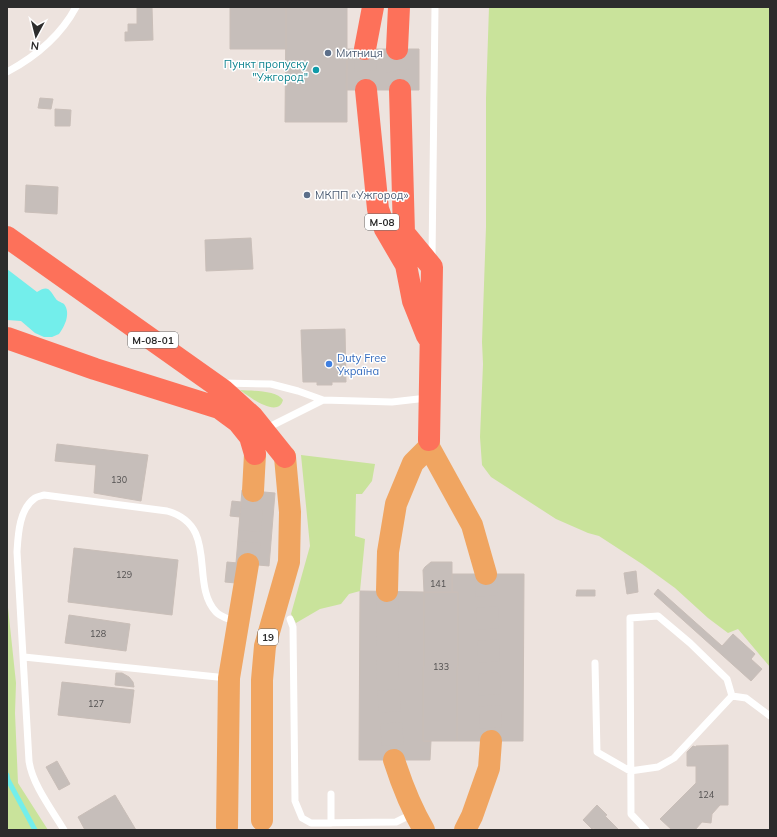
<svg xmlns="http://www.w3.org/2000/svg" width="777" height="837" font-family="Mulish,sans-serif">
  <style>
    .green { fill: #c9e39b }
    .water { fill: #73eeeb }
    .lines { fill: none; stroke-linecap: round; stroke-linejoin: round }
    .stream { stroke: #73eeeb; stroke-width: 5 }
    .building { fill: #c6beba; stroke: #c9beb8 }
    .primary-tunnel { stroke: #c6beba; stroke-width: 22; stroke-dasharray: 22 11; stroke-linecap: butt }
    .highway-tunnel { stroke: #c6beba; stroke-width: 22; stroke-dasharray: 22 11; stroke-linecap: butt }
    .lane { stroke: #fff; stroke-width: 7 }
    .primary { stroke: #f0a561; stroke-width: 22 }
    .highway { stroke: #fd715a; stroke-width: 22 }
    .service-dot { fill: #5c6f8a; stroke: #fff; stroke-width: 1.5 }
    .culture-dot { fill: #0f9aa8; stroke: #fff; stroke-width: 1.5 }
    .shop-dot { fill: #3f7fe0; stroke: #fff; stroke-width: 1.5 }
    .labels { text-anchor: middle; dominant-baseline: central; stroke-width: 3; stroke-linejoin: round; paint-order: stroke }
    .number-label { font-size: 9px; fill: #525050 }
    .shield { fill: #fff; stroke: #6b6b6b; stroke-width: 1 }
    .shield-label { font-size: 10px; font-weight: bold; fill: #2c2c2c }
    .service-label { font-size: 11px; fill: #4e5e75; stroke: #fff; text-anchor: start }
    .culture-label { font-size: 11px; fill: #0d838f; stroke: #fff; text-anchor: end }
    .shop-label { font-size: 11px; fill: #366cbe; stroke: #fff; text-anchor: start }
  </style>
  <rect width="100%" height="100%" fill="#ede3de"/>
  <path class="green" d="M489,7H770V667L738,629L728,633L708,618L675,588L642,564L599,536L588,533L556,519L491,477L482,465L480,437L483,364L482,342L486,227V98Z
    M240,390C251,391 277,390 283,400C278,419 248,396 240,390Z
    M301,455L375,464L372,481L362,494H356L355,536L365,539L360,591L349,594L341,604L320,609L296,623L291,614L310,546Z
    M7,598L16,683L15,713L18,783L48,830H7Z"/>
  <path class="water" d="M7,269L37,292C49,284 50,291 56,299C57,301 61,302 64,304C71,313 65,326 59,334L52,337H44L35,333L21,321L7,320Z"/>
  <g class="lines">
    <path class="stream" d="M7,775L8,780L35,830"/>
  </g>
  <path class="building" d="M137,7H152L153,40L125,41V32H128V24H137Z
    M230,7H286V49H230Z
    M286,7H347V122H285Z
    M347,49H419V90H346Z
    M40,98L53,99L51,109L38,108Z
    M55,109L71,110L70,126H55Z
    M26,185L58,187L57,214L25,212Z
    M251,238L253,269L206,271L205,240Z
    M345,329L346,382H332V385H317V382H303L301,330Z
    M57,444L148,455L141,501L94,493L96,465L55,461Z
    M242,490L275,493L269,566L236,563Z
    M232,501L241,502L240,517L230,516Z
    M74,548L178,560L172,615L68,602Z
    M227,562L238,563L236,583L225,582Z
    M431,562H452V592H424L423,570L425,567Z
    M636,571L638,592L627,594L624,573Z
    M452,574H524L523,741H457L458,592H452Z
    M658,589L722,646L733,634L755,654L751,659L762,669L751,681L654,594Z
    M577,590H595V596H576Z
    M360,591L424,592L423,741H431L430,760H359Z
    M424,592H458L457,741H423Z
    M69,615L130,624L126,651L65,643Z
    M116,673H122L129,677L133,682L134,687L115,685Z
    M62,682L134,690L130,723L58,715Z
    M728,745V805H720L712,814L711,823L702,822L695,830H672L660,819L696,783V766H687V752L693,746L696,747V746Z
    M57,761L70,784L59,790L46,767Z
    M115,795L136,830H85L78,817Z
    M597,805L607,815L605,816L619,830H596L593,828L592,829L583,820Z"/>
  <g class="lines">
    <path class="primary-tunnel" d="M248,564L253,491
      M486,574L491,741
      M387,591L388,686L394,760"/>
    <path class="highway-tunnel" d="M365,49L366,90
      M397,49V69L400,90"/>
    <path class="lane" d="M7,72C35,57 61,35 76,7
      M432,259L435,7
      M223,383L271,384L298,391L323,400
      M265,429L323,400L392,402L427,398
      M290,619L293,627L295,801L302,818L311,823L396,822L412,814
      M24,657L227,678
      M595,663L597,752L630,771L658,767L674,758L732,696
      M331,794V823
      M64,830C52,810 32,784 29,761L17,552C18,535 19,509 35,498C38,496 42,496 44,495L167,511C220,526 189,583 216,612C220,617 230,619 236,622
      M646,830L631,814L630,618L658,616L690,643L727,679L732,696L746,698L770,716"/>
    <path class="primary" d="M429,440V447L472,525L486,574
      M253,491L255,454
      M387,591L388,552L396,504L413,463L429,447
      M394,760C402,785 411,808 424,830
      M262,820V680L265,646L289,562L290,512L285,457
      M227,827L229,678L248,564
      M465,830L472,816L489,768L491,741"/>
    <path class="highway" d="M365,49L373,7
      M397,49L399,7
      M366,90L378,209L385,229L406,265L413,301L427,336
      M400,90L404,233L432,267L429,440
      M7,237L223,390L253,417L285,457
      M7,338L95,369L219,408L238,422L250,437L255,454"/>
  </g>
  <g class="service-dot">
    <circle cx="328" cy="53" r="4"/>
    <circle cx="307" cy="195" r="4"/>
  </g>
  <circle class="culture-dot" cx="316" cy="70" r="4"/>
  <circle class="shop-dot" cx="329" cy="364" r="4"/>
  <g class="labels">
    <g class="number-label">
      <text x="119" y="479">130</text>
      <text x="124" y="574">129</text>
      <text x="438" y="583">141</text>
      <text x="98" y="633">128</text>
      <text x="441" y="666">133</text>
      <text x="96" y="703">127</text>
      <text x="706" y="794">124</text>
    </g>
    <g class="shield">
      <rect x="365" y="214" width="34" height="16" rx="3"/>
      <rect x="128" y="332" width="50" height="16" rx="3"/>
      <rect x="258" y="629" width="20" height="16" rx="3"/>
    </g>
    <g class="shield-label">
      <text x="382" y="222">М-08</text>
      <text x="153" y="340">М-08-01</text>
      <text x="268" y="637">19</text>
    </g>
    <g class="service-label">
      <text x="336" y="53">Митниця</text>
      <text x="315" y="195">МКПП «Ужгород»</text>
    </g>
    <g class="culture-label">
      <text x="308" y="64">Пункт пропуску<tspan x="308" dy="13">"Ужгород"</tspan></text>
    </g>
    <g class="shop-label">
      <text x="337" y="358">Duty Free<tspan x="337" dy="13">Україна</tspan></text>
    </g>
  </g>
  <rect width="777" height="837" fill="none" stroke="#2c2c2c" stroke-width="16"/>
  <g transform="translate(36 36) rotate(187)" stroke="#ffffff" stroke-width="3" paint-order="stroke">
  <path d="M0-3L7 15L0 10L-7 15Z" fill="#2c2c2c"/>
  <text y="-6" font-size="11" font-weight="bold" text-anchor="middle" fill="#2c2c2c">N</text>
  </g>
</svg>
